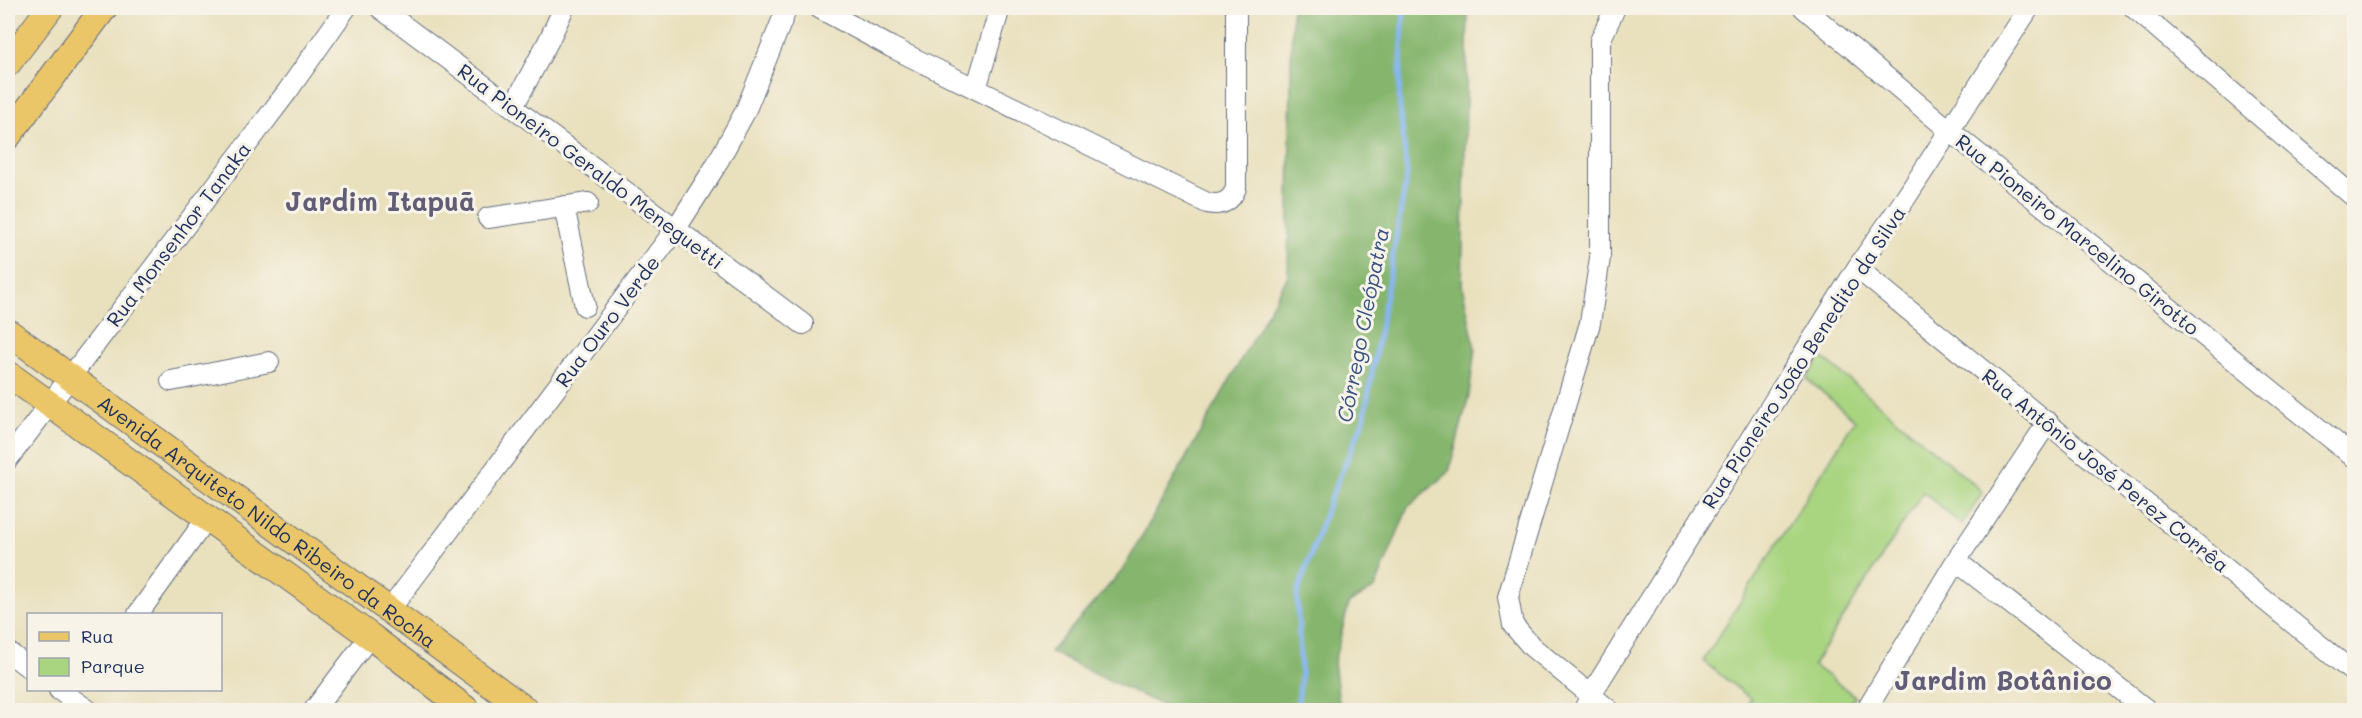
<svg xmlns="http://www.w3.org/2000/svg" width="2362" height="718" font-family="Mali,sans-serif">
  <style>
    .green { fill: #a9d480; stroke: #62826f; stroke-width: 1.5 }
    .forest { fill: #86b66e; stroke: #507266; stroke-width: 1.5 }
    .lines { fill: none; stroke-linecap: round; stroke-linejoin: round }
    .stream { stroke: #87b6f2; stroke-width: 5 }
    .minor-casing { stroke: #636d7f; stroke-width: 22 }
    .major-casing { stroke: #636d7f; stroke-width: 28 }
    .minor { stroke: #fff; stroke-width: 20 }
    .major { stroke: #ebc669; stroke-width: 26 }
    .labels { text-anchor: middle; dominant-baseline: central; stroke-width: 6; stroke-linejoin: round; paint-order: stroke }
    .street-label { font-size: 20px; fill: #1b2f5e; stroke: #f7f3e8 }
    .water-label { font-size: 21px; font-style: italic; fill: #365183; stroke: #f7f3e8 }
    .district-label { font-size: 26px; font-weight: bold; fill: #625d76; stroke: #f7f3e8 }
  </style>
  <rect width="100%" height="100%" fill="#f7f3e8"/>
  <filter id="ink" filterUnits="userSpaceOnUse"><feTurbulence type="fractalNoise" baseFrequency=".0167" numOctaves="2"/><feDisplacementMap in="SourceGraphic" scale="12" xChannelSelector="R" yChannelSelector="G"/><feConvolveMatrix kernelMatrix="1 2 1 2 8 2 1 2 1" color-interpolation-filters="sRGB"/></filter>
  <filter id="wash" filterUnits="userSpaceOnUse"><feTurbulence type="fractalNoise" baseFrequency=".008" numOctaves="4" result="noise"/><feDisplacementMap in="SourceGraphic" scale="24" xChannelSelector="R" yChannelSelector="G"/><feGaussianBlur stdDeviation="1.35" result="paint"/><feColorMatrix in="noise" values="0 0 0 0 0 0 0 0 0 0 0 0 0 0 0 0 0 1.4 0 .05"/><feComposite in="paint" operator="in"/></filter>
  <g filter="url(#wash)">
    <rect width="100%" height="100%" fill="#e9e0bd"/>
    <path class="green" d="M1821,356L1983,492L1962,525L1923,492L1813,665L1855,696L1845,710H1743L1751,699L1703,661L1855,420L1807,379Z"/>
    <path class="forest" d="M1292,8H1468L1462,285L1475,348L1469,395L1449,472L1408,507L1375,588L1349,603L1334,662L1340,710H1172L1050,652L1123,570L1288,276Z"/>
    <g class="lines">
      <path class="stream" d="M1297,710L1301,676L1297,595L1329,502L1364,419L1407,175L1399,98L1404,8"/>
    </g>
  </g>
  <g filter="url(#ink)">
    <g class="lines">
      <defs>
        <path id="minor" d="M380,8L803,324
          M819,8L891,47L1207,203C1221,206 1231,202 1236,188V8
          M1804,8L1949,130L2354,457
          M2134,8L2354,197
          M976,89L1000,8
          M513,107L548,42L564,8
          M564,206L585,306
          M488,218L588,203
          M1857,268L2354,673
          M171,381L269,362
          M8,459L287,92L346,8
          M1956,561L2147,710
          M388,612L675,230L715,167L745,112L787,8
          M138,614L207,518
          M8,652L28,667
          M59,690L88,710
          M314,710L370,636
          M1584,710L1590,696L1857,268L1905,199L2029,8
          M1609,710L1532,647L1513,625L1508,597L1590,323L1600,258V41L1615,8
          M1866,710L1956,561L2048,422"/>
        <g id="major">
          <path d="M8,63L50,8"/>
          <path d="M8,136L104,8"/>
          <path id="s1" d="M8,332L526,710"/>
          <path d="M8,374L370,636L467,710"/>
        </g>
      </defs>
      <use href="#minor" class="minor-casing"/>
      <use href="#major" class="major-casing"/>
      <use href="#minor" class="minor"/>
      <use href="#major" class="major"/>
    </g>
  </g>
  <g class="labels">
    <g class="street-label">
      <text transform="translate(591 166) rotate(37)">Rua Pioneiro Geraldo Meneguetti</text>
      <text transform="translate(178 234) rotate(-53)">Rua Monsenhor Tanaka</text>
      <text transform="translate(2078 234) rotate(39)">Rua Pioneiro Marcelino Girotto</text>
      <text transform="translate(607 321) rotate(-53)">Rua Ouro Verde</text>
      <text transform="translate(1803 357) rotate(-57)">Rua Pioneiro João Benedito da Silva</text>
      <text transform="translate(2106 470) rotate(39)">Rua Antônio José Perez Corrêa</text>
      <text stroke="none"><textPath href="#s1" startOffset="321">Avenida Arquiteto Nildo Ribeiro da Rocha</textPath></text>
    </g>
    <g class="water-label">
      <text transform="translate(1362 325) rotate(-79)">Córrego Cleópatra</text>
    </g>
    <g class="district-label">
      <text x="380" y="201">Jardim Itapuã</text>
      <text x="2003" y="680">Jardim Botânico</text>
    </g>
  </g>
  <rect width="2362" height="718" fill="none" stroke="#f7f3e8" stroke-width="30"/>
  <rect x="27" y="613" width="195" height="78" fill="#f7f3e8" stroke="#9fa5b1" stroke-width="1.5"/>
  <rect x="39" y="632" width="30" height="9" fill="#ebc669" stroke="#9fa5b1" stroke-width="1.5"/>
  <text x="81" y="643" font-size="18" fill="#1b2f5e">Rua</text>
  <rect x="39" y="658" width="30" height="18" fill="#a9d480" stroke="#9fa5b1" stroke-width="1.5"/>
  <text x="81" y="673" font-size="18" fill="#1b2f5e">Parque</text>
</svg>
